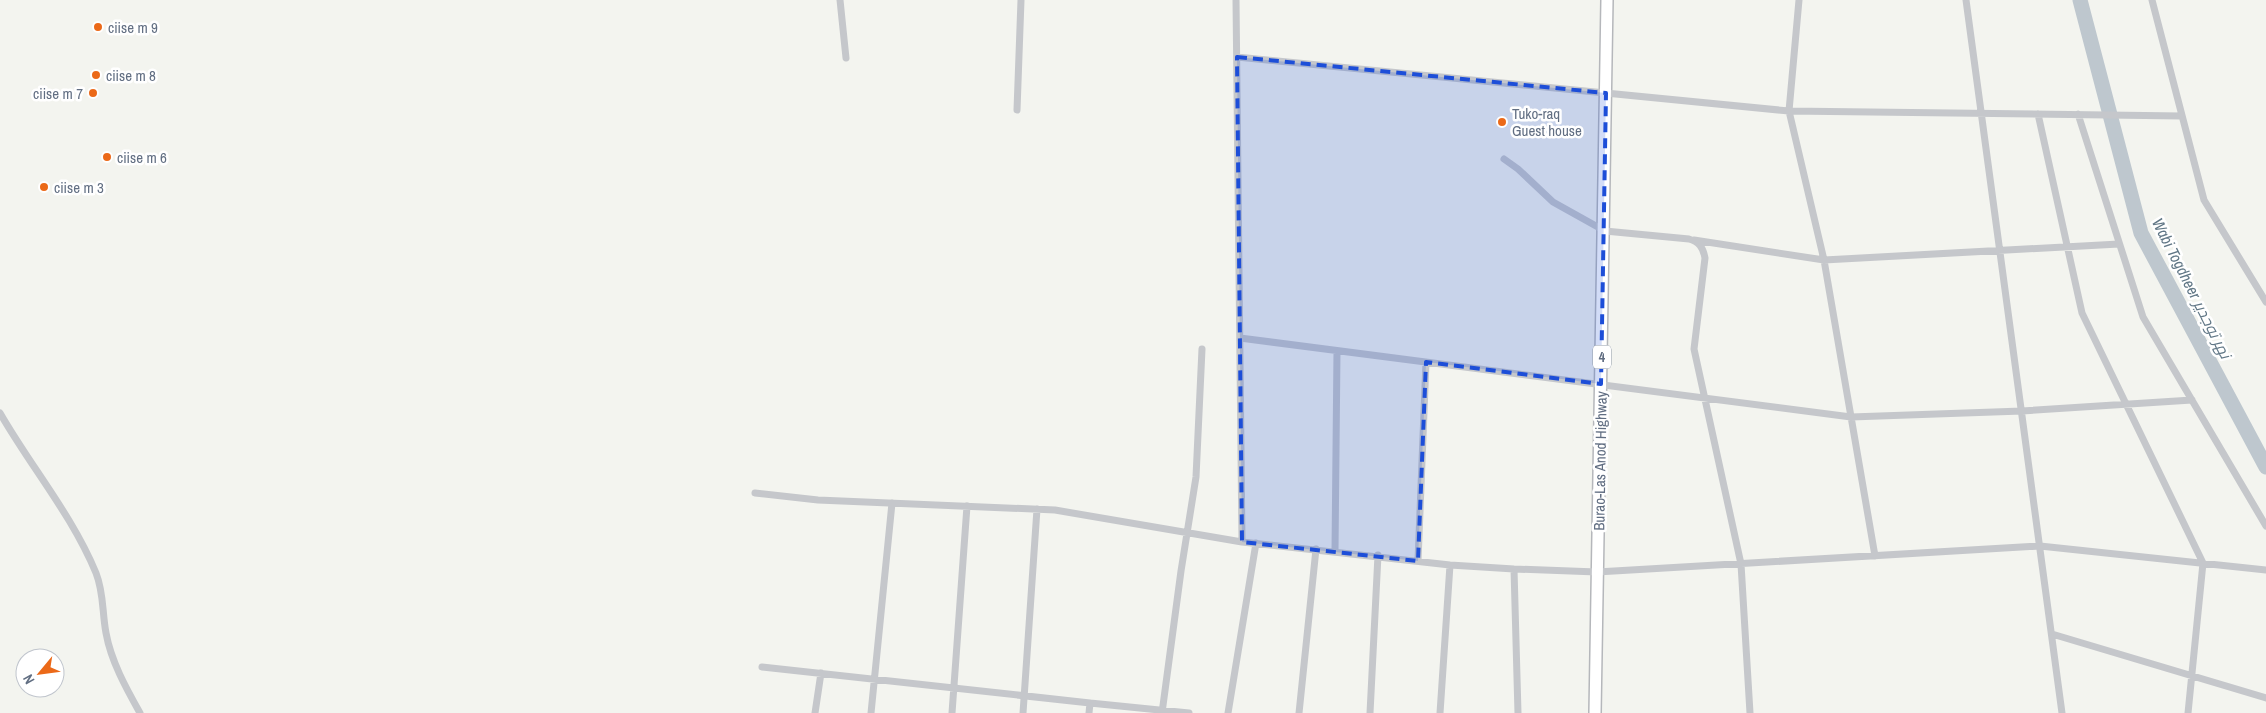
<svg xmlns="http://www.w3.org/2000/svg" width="2266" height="713" font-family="'Archivo Narrow',Cairo,sans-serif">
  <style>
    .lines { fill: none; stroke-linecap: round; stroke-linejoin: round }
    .river { stroke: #bec7ce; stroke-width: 15 }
    .trunk-casing { stroke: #b5b7bb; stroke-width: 14 }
    .minor { stroke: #c5c7cb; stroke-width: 7 }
    .trunk { stroke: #fff; stroke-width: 11 }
    .marked { fill: #1d4ed8; fill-opacity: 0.2; stroke: #1d4ed8; stroke-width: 4; stroke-dasharray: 10 6; stroke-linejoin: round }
    .poi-dot { fill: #eb6918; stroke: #fff; stroke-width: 2 }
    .labels { text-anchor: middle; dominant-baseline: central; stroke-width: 5; stroke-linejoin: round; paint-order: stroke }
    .shield { fill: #fff; stroke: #909aa8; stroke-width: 1 }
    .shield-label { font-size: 14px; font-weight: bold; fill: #616e82 }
    .poi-label { font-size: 15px; fill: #616e82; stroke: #fff; text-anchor: start }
    .street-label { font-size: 15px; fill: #616e82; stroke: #fff }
    .water-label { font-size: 16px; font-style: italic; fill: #617786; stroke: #fff }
  </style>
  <rect width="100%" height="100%" fill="#f3f4ef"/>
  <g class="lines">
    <path class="river" d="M2080,0L2141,233L2266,467"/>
    <defs>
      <path id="trunk" d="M1595,713L1607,0"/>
    </defs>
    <use href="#trunk" class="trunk-casing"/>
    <path class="minor" d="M840,0L846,58
      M1236,0L1242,542
      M1799,0L1789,111L1824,260L1875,556
      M1966,0L2062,713
      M2152,0L2204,200L2266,302
      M1237,57L1789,111L2182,116
      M1017,110L1021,0
      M2038,114L2082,313L2203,563L2188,713
      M2078,114L2143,317L2266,526
      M1504,159L1518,169L1553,202L1605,231L1689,239C1699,242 1703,247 1705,258L1694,349L1741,564L1750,713
      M1694,240L1824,260L2119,244
      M1240,338L1851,417L2022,411L2192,400
      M0,413C31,467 72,515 96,573C104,593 102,612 106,633C111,661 126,688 140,713
      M755,493L818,500L1055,510L1242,542L1450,565L1514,569L1597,572L2040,546L2266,570
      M1335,551L1337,351
      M1418,561L1426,362
      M1514,569L1518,713
      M2052,634L2266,698
      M762,667L1090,703L1089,713
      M1090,703L1189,713
      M815,713L821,673
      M871,713L892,503
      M952,713L967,506
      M1023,713L1037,509
      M1162,713L1181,571L1196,477L1202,349
      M1228,713L1256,543
      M1299,713L1316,549
      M1370,713L1378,555
      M1440,713L1450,565"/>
    <use href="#trunk" class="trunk"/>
  </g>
  <path class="marked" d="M1237,57L1606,93L1601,384L1426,362L1418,561L1242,542Z"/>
  <g class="poi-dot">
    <circle cx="98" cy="27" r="5"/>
    <circle cx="96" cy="75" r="5"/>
    <circle cx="93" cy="93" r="5"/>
    <circle cx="1502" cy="122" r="5"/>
    <circle cx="107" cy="157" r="5"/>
    <circle cx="44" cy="187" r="5"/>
  </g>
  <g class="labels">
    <rect class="shield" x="1593" y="345.5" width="18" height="23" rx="4"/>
    <g class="shield-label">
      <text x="1602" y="357">4</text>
    </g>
    <g class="poi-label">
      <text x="108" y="27">ciise m 9</text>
      <text x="106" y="75">ciise m 8</text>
      <text x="83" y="93" text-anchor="end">ciise m 7</text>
      <text x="1512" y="113">Tuko-raq<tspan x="1512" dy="17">Guest house</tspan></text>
      <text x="117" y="157">ciise m 6</text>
      <text x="54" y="187">ciise m 3</text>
    </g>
    <g class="street-label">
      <text transform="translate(1600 461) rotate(-89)">Burao-Las Anod Highway</text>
    </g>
    <g class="water-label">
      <text transform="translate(2192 288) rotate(63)">Wabi Togdheer نهر توجدير</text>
    </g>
  </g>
  <g transform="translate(40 673) rotate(241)"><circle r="24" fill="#ffffff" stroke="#c0c5cd"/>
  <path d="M0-4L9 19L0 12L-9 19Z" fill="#eb6918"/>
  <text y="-8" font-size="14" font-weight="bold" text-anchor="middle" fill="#616e82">N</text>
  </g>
</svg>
